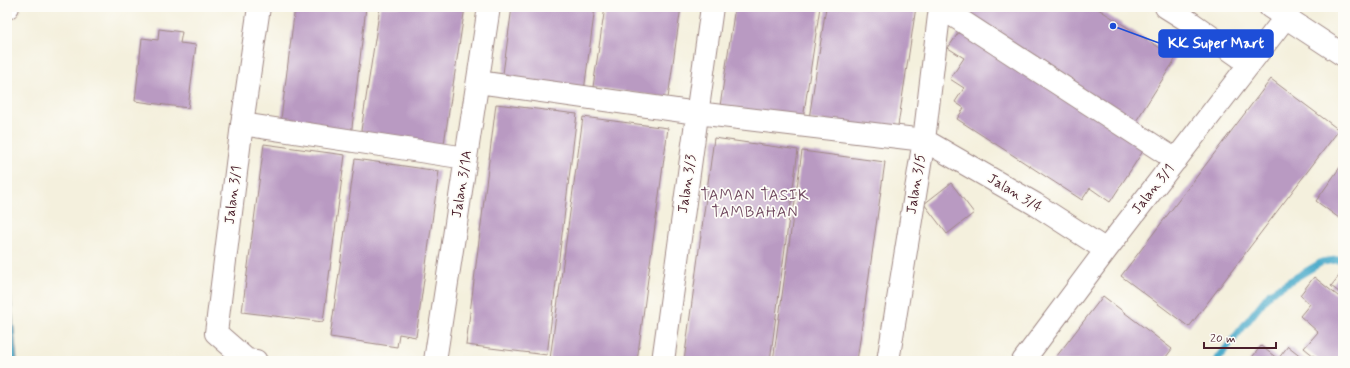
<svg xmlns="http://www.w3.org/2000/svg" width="1350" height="368" font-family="Mynerve,sans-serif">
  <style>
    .water { fill: #4daccb; stroke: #4c667b }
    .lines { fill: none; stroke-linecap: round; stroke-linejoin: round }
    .stream { stroke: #4daccb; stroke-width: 7 }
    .building { fill: #b99ac2 }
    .minor-casing { stroke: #9f8884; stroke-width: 24 }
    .minor { stroke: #fff; stroke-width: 22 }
    .labels { text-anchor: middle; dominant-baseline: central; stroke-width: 3.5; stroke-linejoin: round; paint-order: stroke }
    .street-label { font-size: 14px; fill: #4a1f2b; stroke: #fdfcf7 }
    .neighbourhood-label { font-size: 15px; letter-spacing: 1px; fill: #714a60; stroke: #fdfcf7 }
    .leader { fill: none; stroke: #1d4ed8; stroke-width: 1.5 }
    .callout-dot { fill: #1d4ed8; stroke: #fdfcf7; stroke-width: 1.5 }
    .callout { fill: #1d4ed8; stroke: #1d4ed8; stroke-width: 1.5 }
    .callout-label { font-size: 15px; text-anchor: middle; font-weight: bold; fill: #fff }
  </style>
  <rect width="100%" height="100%" fill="#fdfcf7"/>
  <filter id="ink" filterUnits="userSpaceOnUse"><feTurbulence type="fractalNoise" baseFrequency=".025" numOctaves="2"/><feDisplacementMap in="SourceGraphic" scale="8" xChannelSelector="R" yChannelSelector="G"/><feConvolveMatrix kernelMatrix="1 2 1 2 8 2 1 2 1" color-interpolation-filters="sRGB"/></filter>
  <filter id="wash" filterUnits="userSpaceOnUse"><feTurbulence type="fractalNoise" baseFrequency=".012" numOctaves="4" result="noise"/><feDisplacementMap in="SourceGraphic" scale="16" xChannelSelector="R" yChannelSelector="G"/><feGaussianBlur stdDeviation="0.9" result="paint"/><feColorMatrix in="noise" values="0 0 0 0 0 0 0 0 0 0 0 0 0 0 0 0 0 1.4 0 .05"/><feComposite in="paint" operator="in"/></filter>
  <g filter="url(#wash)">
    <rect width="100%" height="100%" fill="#f4f0dd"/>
    <path class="water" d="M7,255L17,361H7Z"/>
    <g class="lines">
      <path class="stream" d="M1216,361L1270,293L1322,262L1343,259"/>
    </g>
    <g id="blocks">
      <path class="building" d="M295,7H366L351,136L280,127Z
        M380,7H465L443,150L360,137Z
        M512,7H595L584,91L502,81Z
        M605,7H681L668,98L593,87Z
        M735,7H820L803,119L720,106Z
        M826,7H916L897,132L809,119Z
        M945,7H1095L1176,58L1133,126Z
        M159,29L182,32L180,43L196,45L188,108L135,101L142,38L158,40Z
        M961,29L1145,148L1110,202L1090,188L1082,200L957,119L964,108L955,102L964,88L950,79L964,58L948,48Z
        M1271,79L1339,130L1189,327L1121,276Z
        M496,104L577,114L547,355L466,345Z
        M583,117L668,128L637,361H567L550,359Z
        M714,138L798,150L770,361H684Z
        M264,144L345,155L323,322L242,312Z
        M802,151L885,162L857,361H773Z
        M355,159L439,171L416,337L399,334L397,347L330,337Z
        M1343,163V212L1339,218L1316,201Z
        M951,183L974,213L947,234L924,204Z
        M1343,271V295L1331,286Z
        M1314,277L1343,300V361H1320L1304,348L1318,332L1300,316L1310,304L1300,295Z
        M1103,296L1172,349L1163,361H1053Z
        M1261,346L1278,359L1288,346L1307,361H1249Z"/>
    </g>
  </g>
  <g filter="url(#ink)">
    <use href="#blocks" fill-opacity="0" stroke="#9f8884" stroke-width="1"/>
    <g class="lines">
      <defs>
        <path id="minor" d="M940,7L1176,160
          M1166,7L1190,22L1250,64
          M1270,7L1343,55
          M7,8L8,7
          M478,82L697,113L924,140L1035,204L1106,250
          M242,124L466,158
          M256,361L247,360L216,333L242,124L259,7
          M435,361L489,7
          M663,361L712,7
          M888,361L924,140L940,7
          M1023,361L1106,250L1285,18"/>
      </defs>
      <use href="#minor" class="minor-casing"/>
      <use href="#minor" class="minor"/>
    </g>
  </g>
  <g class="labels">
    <g class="street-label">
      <text transform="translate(462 184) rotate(-81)">Jalan 3/1A</text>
      <text transform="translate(687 184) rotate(-82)">Jalan 3/3</text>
      <text transform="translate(916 184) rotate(-81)">Jalan 3/5</text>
      <text transform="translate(1153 189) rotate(-52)">Jalan 3/1</text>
      <text transform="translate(1015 193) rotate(31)">Jalan 3/4</text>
      <text transform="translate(233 195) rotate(-83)">Jalan 3/1</text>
    </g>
    <g class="neighbourhood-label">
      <text x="755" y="196">TAMAN TASIK<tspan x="755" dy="17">TAMBAHAN</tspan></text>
    </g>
  </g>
  <path class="leader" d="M1113 26L1159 43"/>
  <circle class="callout-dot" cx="1113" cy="26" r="4"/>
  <rect class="callout" x="1159" y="30" width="114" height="27" rx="4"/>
  <g class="callout-label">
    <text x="1216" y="48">KK Super Mart</text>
  </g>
  <rect width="1350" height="368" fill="none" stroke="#fdfcf7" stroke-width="24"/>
  <path d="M1204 342v6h72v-6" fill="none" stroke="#4a1f2b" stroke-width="2"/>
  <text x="1210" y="342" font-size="12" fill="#4a1f2b" stroke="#fdfcf7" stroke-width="3" paint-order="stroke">20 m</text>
</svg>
